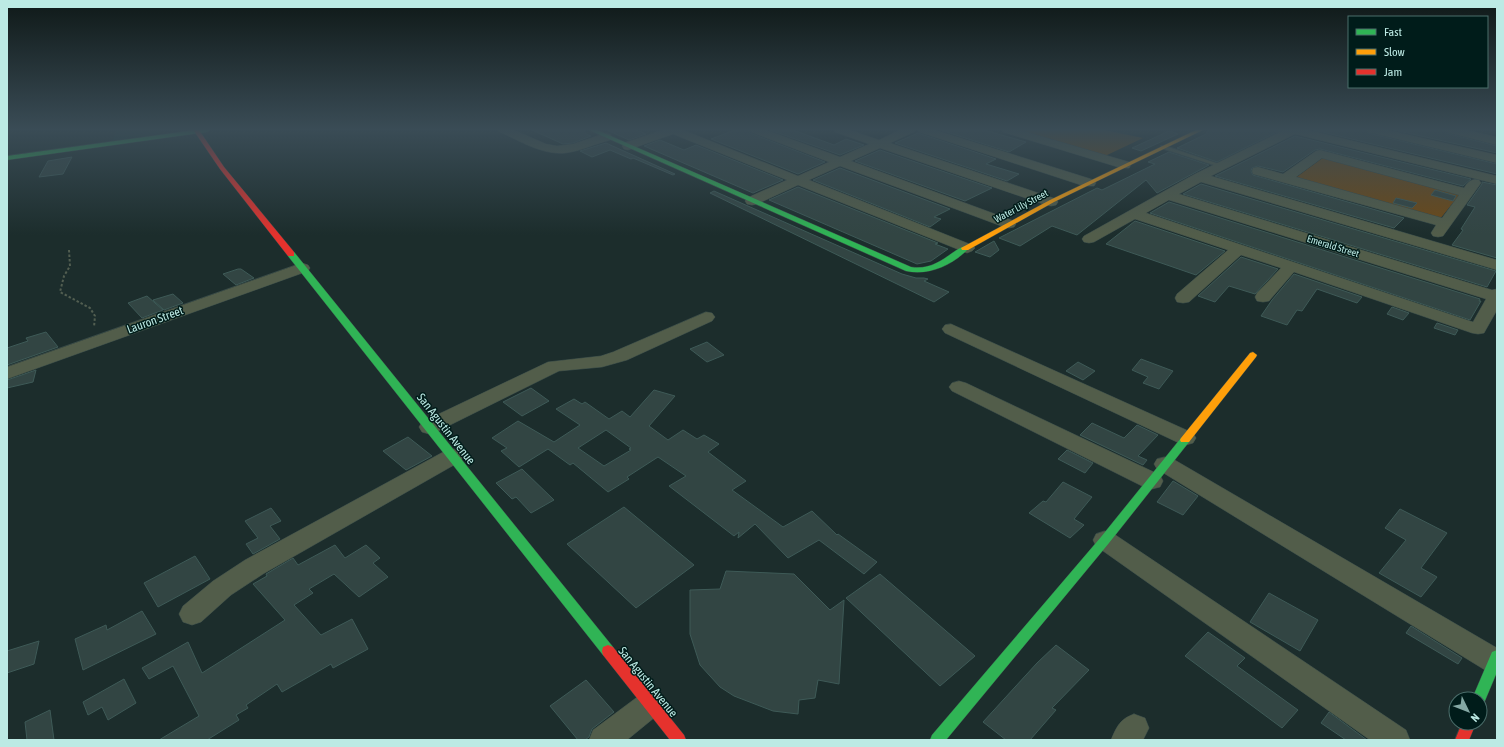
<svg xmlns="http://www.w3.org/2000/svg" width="1504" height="747" font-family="'Asap Condensed',sans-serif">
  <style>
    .built { fill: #173836 }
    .green { fill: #6e4915 }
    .building { fill: #324543; stroke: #3e5a57; fill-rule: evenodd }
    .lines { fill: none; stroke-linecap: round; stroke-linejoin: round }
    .lane-casing { stroke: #374a48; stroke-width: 2 }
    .street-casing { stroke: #374a48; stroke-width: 1 }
    .fast-casing { stroke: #374a48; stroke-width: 1 }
    .slow-casing { stroke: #374a48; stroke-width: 1 }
    .jam-casing { stroke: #374a48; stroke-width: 1 }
    .path { stroke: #525e51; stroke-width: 2; stroke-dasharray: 2.5 2; stroke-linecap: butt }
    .lane { fill: #525d4a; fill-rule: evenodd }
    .street { fill: #525d4a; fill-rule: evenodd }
    .fast { fill: #30b455; fill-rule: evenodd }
    .slow { fill: #ff9f0a; fill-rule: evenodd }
    .jam { fill: #e5322d; fill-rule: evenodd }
    .labels { text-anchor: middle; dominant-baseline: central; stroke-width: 3; stroke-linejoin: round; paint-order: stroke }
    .far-street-label { font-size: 10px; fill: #bceae4; stroke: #001c1a }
    .street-label { font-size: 12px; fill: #bceae4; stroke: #001c1a }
  </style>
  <rect width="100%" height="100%" fill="#1c2d2c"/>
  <path class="built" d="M117,130H161L159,134L112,141Z"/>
  <path class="green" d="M1015,130H1104L1143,138L1105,156Z
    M1324,157L1461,193L1440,219L1294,179Z"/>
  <path class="building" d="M532,130H584L586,134L591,136L573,143L563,144Z
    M607,130H636L646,134L629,140Z
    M735,130H748L750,133L825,162L798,174L711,139Z
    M770,130H793L834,145L846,139L864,145L840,155Z
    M940,130H984L1026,142L1009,152Z
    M1208,130H1281L1217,162L1177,148L1206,134Z
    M1314,130H1365L1368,133L1497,164V174Z
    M1394,130H1443L1446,133L1497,146V153Z
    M1169,131L1178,134L1141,151L1132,148Z
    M918,133L996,159L986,164L1019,174L1007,181L895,143Z
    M1295,136L1471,179L1463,186L1320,149L1315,150L1283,172L1258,166L1252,168L1251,171L1253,175L1404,218L1394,228L1215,176Z
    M660,140L684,150L696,145L783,180L753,193L644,146Z
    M606,143L675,174L673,175L633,158L631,159L610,150L592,157L580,151Z
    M880,150L992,188L965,201L855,161Z
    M1169,152L1209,165L1157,193L1146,180L1077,235L1052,226L1020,246L999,238L1097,188L1102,190L1155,164L1148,162Z
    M72,157L63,174L39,177L48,161Z
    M840,168L950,209L934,217L941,219L930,227L813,180Z
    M1482,182L1497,185V258L1452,245L1463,230L1461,229L1475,207L1467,205L1482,184Z
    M1201,184L1496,271L1487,287L1183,194Z
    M798,187L938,243L935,244L948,249L931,261L917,264L769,200Z
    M1435,190L1456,196L1453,201L1431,195Z
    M714,191L902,274L916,278H924L928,279L924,281L949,292L934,302L710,193Z
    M1396,198L1417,203L1412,208L1393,203Z
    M1169,202L1480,299L1479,301H1481L1470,320L1150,213Z
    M1135,221L1225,251L1196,275L1106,244Z
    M994,241L999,250L990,257L975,252Z
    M1241,257L1278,269L1255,294L1229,286L1215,302L1198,296Z
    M238,269H241L254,278L236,285L223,274Z
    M1294,274L1362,297L1357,303L1317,289L1302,311L1297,310L1287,325L1261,316L1272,300Z
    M173,294L183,303L164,310L153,300Z
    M147,296L163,310L142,318L128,303Z
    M1392,307L1409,313L1403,320L1387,314Z
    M1437,323L1458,330L1455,335L1434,328Z
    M46,332L58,347L7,365V348L28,341L26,338Z
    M707,342L724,355L707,362L690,349Z
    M1141,359L1173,371L1159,389L1143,383L1148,377L1132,370Z
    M1078,362L1095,371L1083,380L1066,371Z
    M36,370L33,382L7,388V380Z
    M531,388L549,401L522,416L503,402Z
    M654,390L675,396L649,426L668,440L683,430L697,439L704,435L719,444L708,452L746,481L732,490L783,527L812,511L837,535L838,534L877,562L864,574L819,540L788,558L755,524L738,538L739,532L734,536L669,486L686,476L658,457L627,477L629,479L608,492L573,463L570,465L548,449L519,467L501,451L507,448L492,438L518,421L554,442L580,425L556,409L574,399L582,404L585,402L609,419L622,411L630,417ZM606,430L631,448L629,449L631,450L604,466L578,448Z
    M1092,423L1124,438L1137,425L1158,435L1138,456L1147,460L1143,465L1080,435Z
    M408,437L432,456L406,470L383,451Z
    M1067,450L1093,463L1085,473L1058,459Z
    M522,469L554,500L531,513L516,497L512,499L496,483Z
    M1173,481L1198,496L1183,515L1157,502Z
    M1063,482L1092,497L1074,519L1084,525L1070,538L1029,513L1043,501L1046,502Z
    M624,507L694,565L636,608L567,544Z
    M271,508L281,521L270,526L280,539L253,554L246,544L258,538L245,521Z
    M1400,509L1447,533L1421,568L1437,577L1421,597L1379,573L1406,540L1385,528Z
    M335,545L345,558L366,545L380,558L373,563L388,577L359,597L334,574L309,589L313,593L294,605L321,635L352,619L368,649L333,668L331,664L282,692L277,684L246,705L248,708L236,715L239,720L207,740H159L199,716L173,666L149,679L142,668L188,642L202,673L218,663L285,620L253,584L267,576L266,574L293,558L298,565Z
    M195,556L210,579L158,607L144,583Z
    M726,571L794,574L830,610L844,600L839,684L818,680L815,698L799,700L798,714L773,711L734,696L720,687L700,665L690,634V590L720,589Z
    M880,574L975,656L940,686L846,598Z
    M1269,593L1318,620L1300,651L1250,622Z
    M142,611L156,634L83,670L75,639L106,625L107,630Z
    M1411,626L1462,658L1458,664L1406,633Z
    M1208,632L1245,658L1237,666L1298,710L1282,728L1185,656Z
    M39,641L34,664L7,673V651Z
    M1056,645L1089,670L1052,708L1056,710L1030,740H1006L983,722L1037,663Z
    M124,679L136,703L108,720L102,707L88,715L83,702Z
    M586,680L614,712L592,729L589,737L585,740H578L550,706Z
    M50,710L54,740H27L25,722Z
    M1329,712L1367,740H1346L1321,723Z"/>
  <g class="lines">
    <defs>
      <path id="lane" d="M1161,146H1165L1225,166L1220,167L1161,148Z"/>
      <path id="street" d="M498,130H514L546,144L557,146L573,144L606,133L610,134L612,137L610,140C595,144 581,151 565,153C542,155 520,141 500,132Z
        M663,130H683L798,176L829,162L751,132L749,130H766L840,157L869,144L835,132L833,130H850L879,140L900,130H916L914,132L890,143L1056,199L1058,202L1056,205L1051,206L1046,205L880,148L851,161L1014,221L1016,224L1014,227L1009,228L1004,227L840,166L809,180L972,245L975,248L972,251L967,253L798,185L757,204L752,205L747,204L745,201L747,198L787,180L673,134L628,150L624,149L622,146L624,143Z
        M917,130H935L1094,180L1096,183L1094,186H1084L919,132Z
        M1001,130H1019L1129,162L1131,165L1129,168H1121L1003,132Z
        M1284,130H1308L1497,176V184L1295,134L1211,176L1497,260V270L1201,182L1179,194L1492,290L1497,289V310L1484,333L1478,334L1472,333L1294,272L1269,301L1263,302L1257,301L1255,297L1257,293L1281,268L1241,255L1189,302L1183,303L1177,302L1175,298L1177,294L1228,250L1135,219L1094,242L1089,243L1084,242L1082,239L1084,236L1195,174ZM1169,200L1486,299L1473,322L1146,213Z
        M1366,130H1387L1497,155V163L1368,132Z
        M1444,130H1465L1497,137V145L1446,132Z
        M1320,150L1464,188C1468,182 1471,178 1479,180L1481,183L1443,236L1438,237L1433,236L1431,233L1436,225L1253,174L1252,171L1253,168L1258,167L1283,174L1316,151ZM1322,158L1459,195L1442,218L1296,177Z
        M302,263L308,265L310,268L308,271L7,379V367Z
        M706,312L712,313L715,317L712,321L627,360L602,367L559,371L436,432L429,434L422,432L419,427L422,422L548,362L601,356L613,352Z
        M951,324L1193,433L1196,438L1193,443L1186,445L1179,443L945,333L942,329L945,325Z
        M959,381L966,383L1160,475L1163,481L1160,487L1152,489L1144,487L952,391L949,387L952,383Z
        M453,449L461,451L464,456L461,461L263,574L231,595L201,622L192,625L183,622L179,614L183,606L213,581L245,560L445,451Z
        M1165,457L1173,459L1497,648V672L1485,670L1157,469L1154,464L1157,459Z
        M1105,531L1114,534L1406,730L1410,740H1370L1096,546L1093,540L1096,534Z
        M650,691L660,695L665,704L660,713L627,740H589L593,730L640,695Z
        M1134,714L1145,718L1149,728L1143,740H1111C1117,726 1120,719 1134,714Z"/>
      <path id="fast" d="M195,130H210L207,132L7,160V156Z
        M589,130H597L911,267C939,272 955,245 968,246L969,248C953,265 929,276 906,271Z
        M288,252H294L613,647L614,651L613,655L608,657L603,655L288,256Z
        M1185,437L1189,438L1190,440L1189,442L1109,543L946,740H930L932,735L1101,537L1181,438Z
        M1497,650V672L1484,703L1480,705V699H1472L1492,652Z"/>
      <path id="slow" d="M1196,130H1203L1054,202L968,250H962L961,248L1050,200Z
        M1253,352L1257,355L1256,357L1189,442H1181L1180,440L1181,438L1250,353Z"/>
      <path id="jam" d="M195,130H199L224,167L294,252V256H288L220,169L194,131Z
        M608,645L613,647L684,735L686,740H670L603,655L602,651L603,647Z
        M1462,723H1476L1469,740H1455Z"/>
    </defs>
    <use href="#lane" class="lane-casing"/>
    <use href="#street" class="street-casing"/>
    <use href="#fast" class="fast-casing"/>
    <use href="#slow" class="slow-casing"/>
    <use href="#jam" class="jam-casing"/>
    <path class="path" d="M69,250L70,266L64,276L60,292L90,308L95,316L94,327"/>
    <use href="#lane" class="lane"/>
    <use href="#street" class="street"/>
    <use href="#fast" class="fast"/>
    <use href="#slow" class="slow"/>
    <use href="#jam" class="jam"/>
  </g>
  <linearGradient id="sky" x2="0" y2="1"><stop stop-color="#0f1918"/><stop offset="0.55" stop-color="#3a4c56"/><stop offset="1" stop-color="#3a4c56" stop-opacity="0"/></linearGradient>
  <rect width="1504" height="235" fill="url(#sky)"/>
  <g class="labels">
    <g class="far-street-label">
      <text transform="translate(1021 206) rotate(-28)">Water Lily Street</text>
      <text transform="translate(1333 246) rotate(17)">Emerald Street</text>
    </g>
    <g class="street-label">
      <text transform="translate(155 320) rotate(-20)">Lauron Street</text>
      <text transform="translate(446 429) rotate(52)">San Agustin Avenue</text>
      <text transform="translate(648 682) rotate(51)">San Agustin Avenue</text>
    </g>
  </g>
  <rect width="1504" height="747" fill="none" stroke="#bceae4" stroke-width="16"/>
  <rect x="1348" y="16" width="140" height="72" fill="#001c1a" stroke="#4b6e6b"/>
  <rect x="1356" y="29" width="20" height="6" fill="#30b455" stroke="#4b6e6b"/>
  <text x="1384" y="36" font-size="12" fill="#bceae4">Fast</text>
  <rect x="1356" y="49" width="20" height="6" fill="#ff9f0a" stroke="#4b6e6b"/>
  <text x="1384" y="56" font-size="12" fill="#bceae4">Slow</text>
  <rect x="1356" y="69" width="20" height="6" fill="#e5322d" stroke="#4b6e6b"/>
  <text x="1384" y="76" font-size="12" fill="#bceae4">Jam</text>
  <g transform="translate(1468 711) rotate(133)"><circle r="19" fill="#001c1a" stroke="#4b6e6b"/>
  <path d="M0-3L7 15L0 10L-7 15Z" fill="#84a8a4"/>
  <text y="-6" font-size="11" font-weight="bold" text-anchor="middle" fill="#bceae4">N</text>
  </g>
</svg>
